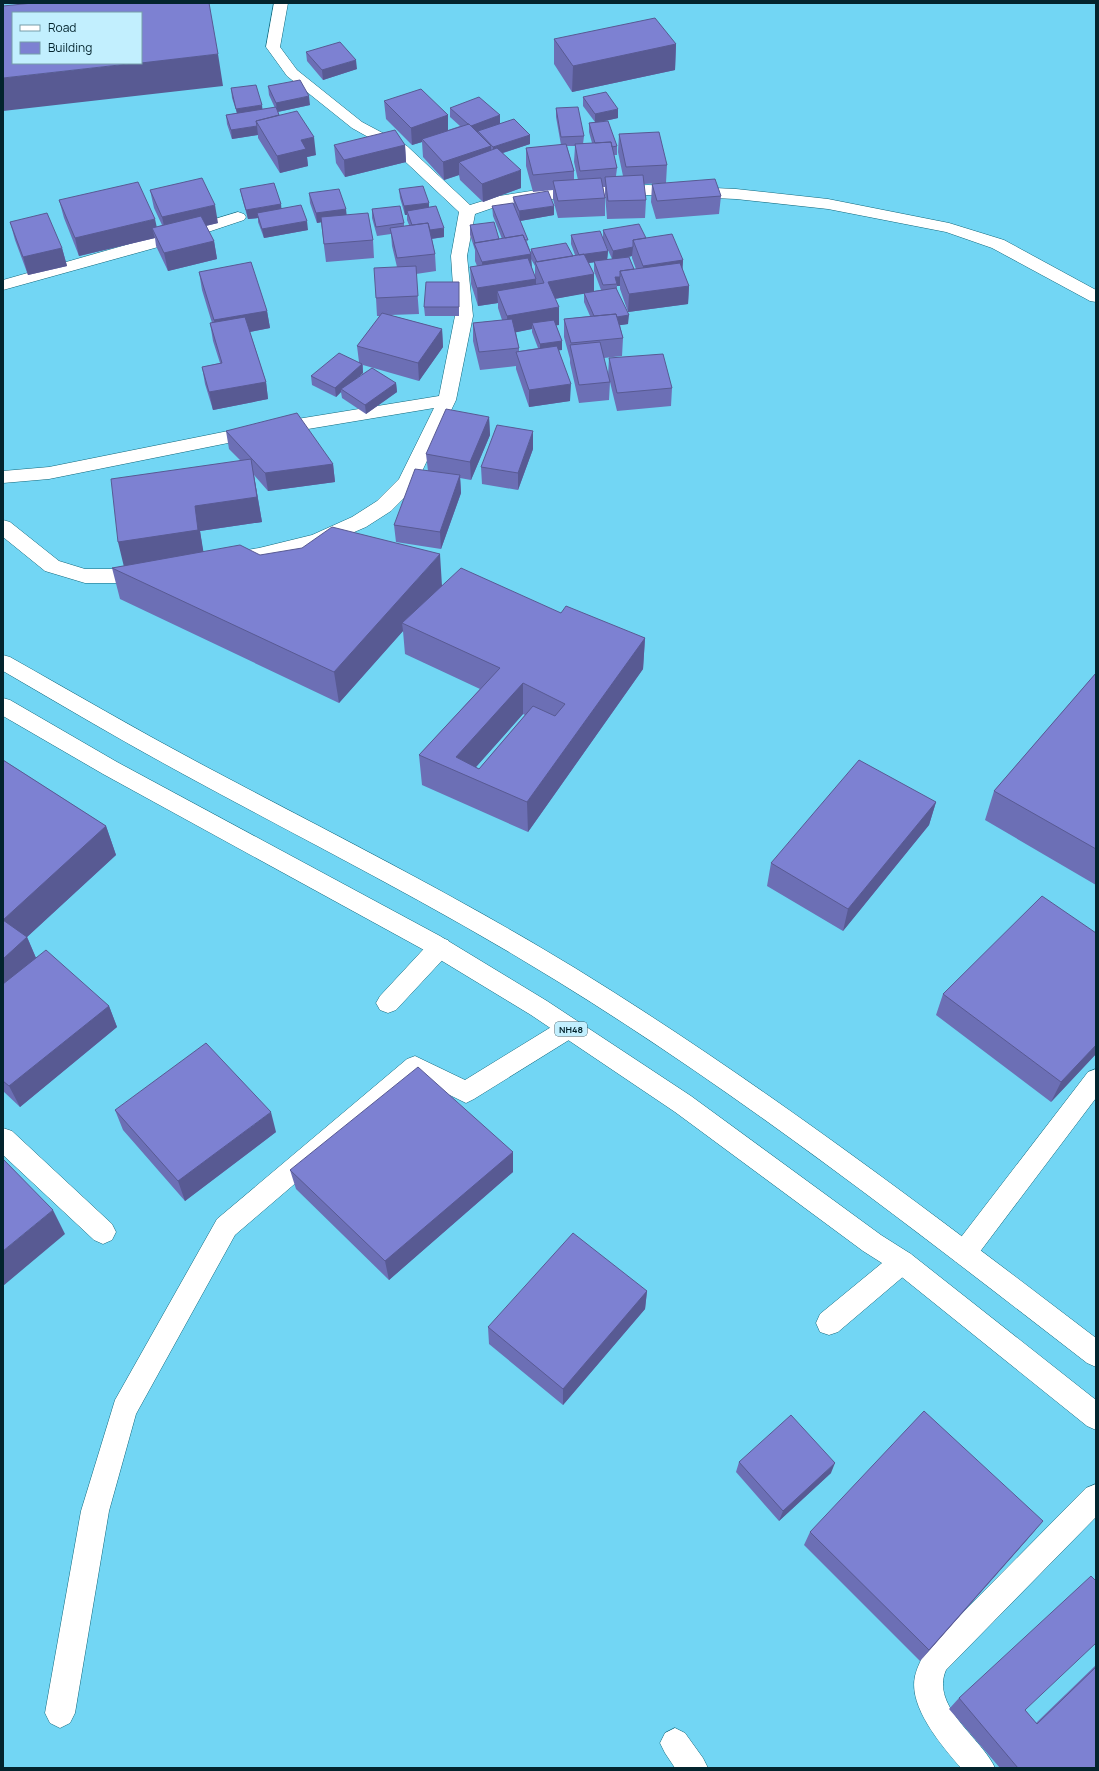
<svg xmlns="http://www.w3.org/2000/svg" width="1099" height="1771" font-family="Manrope,sans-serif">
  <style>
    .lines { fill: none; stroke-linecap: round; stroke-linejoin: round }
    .minor-casing { stroke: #10677c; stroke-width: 1 }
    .highway-casing { stroke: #10677c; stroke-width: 1 }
    .minor { fill: #fff; fill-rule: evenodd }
    .highway { fill: #fff; fill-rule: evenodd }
    .wall { fill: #6c6fb5; fill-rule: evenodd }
    .shaded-wall { fill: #585a93 }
    .building { fill: #7d81d2; stroke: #585a93; fill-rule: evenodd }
    .labels { text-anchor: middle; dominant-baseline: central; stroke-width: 3.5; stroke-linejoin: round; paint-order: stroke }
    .shield { fill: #c2effe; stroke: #3c616c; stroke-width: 1 }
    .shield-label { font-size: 9px; font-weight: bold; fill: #03242d }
  </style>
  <rect width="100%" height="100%" fill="#72d6f4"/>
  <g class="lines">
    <defs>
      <path id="minor" d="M274,3H288L280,47L297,70L362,122L407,146L470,205L499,196L537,190L648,185L736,189L828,199L949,223L1004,240L1096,290V302L1090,301L992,248L946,232L828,209L736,199L648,195L537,200L501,205L475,214L467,256L473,316L456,400L414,488L391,511L366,527L324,545L259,562L230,566L223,564L220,559L223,554L259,548L312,535L352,517L377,501L399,479L434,408L248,439L49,479L3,483V471L49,467L248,427L439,396L455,316L451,256L459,212L395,152L352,128L287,76L266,47Z
        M238,212L244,214L246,217L244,220L187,239L3,290V280L175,231Z
        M3,520L10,522L59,561L85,569H125L143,566L150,568L153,573L150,578L125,583H85L45,571L3,537Z
        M440,938L448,940L451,947L448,954L396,1010L388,1013L380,1010L376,1003L380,996L432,940Z
        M569,1018L577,1021L581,1028L577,1035L474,1099L466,1103L417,1079L235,1235L136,1414L109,1511L75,1713L70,1723L60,1728L50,1723L45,1713L81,1511L115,1400L217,1219L407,1059L415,1056L465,1080L561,1021Z
        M1096,1069V1098L973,1261L964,1265L955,1261L951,1253L955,1245L1088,1072Z
        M3,1128L12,1131L112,1224L116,1232L112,1240L103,1244L94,1240L3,1155Z
        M902,1250L911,1254L915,1262L911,1270L838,1332L829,1335L820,1332L816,1323L820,1314L893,1254Z
        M1096,1484V1517L946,1670C930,1707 982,1738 995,1768H961C942,1746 908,1707 915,1676C917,1667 922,1658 926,1650L1086,1488Z
        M675,1728L685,1733L703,1758L708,1768H675L665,1753L660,1743L665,1733Z"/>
      <path id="highway" d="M3,655L10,657C74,693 137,730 201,764C327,831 454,894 575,968C757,1080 927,1209 1096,1338V1367L1087,1363C915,1230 742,1095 557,981C436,906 308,842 183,774C122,741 63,706 3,671Z
        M3,698L10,700L117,762L440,936L547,1001L691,1096L881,1235L911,1254L1096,1400V1430L1087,1426L893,1270L863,1251L675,1112L531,1015L424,950L103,774L3,716Z"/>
    </defs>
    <use href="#minor" class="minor-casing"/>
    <use href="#highway" class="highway-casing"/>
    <use href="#minor" class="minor"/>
    <use href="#highway" class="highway"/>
  </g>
  <path class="wall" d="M554,39L676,44L675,70L572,92L554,64Z
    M306,52L357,69L323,80L307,61Z
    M268,86L310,105L278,112L279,115L316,155L307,157L308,166L280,173L258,138V135L232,139L227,124L226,115L237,113L232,98L231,88L262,109L275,108L269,95Z
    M583,97L618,118L601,122L617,146V155H614L617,168L616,176H623L618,152L619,134L667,165L666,183L644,184L646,200L645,218L607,219L605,194V187H603L605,198V216L558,218L553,199V190L533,192L526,166V148L561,145L556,117V108L584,136L583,144L592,143L589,132V123L595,122L583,106ZM567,146H575L574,162L578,180H574V171Z
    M384,101L448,115V130L460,126L450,117V108L500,124L530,135V144L503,153L521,188L483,202L460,180L459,175L444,180L423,157L422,142L412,145L386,119Z
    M334,145H405L406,162L345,177L336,163Z
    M652,184L721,196L719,214L656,219L651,202Z
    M240,189L281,204V208L308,230L264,238L258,222V218L248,219L242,198Z
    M399,189L429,207L444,237L432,239L435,254L436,271L416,274L419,314L390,315L442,329L443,347L419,381L363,365V373L357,378L396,383L397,392L366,414L342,398L341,392L336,397L312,385L311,376L359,362L357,346L380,316H377L376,298L397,267L392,246L391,234L377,236L372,218V209L404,223V226L409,225L407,220V215H405L400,198Z
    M150,190L218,223L206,226L214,241L217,259L168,271L156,246L155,238L79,256L64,218L59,200L157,227L162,225L154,208Z
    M309,193L347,215L373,240L374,258L326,262L321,222L317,223L310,203Z
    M513,197L554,215L520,221L528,245L531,253V249L573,256L575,255L571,244V235L603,239V230L646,238L683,260L682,270L689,286L688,304L628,312L620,289V286H617V290L628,324L620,325L623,338L622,356L604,358L608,376L609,358L672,388L671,406L617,411L610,382L609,400L579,403L570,363V359L564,337V319L590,316L584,302V293L555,299L559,325H556L562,341V350H559L570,401L529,407L516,369V366L480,370L473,341V323L502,320L498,308V303L478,306L471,284L470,267L477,266L475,261V250L470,235V225L500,239H502L493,216L492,206H514ZM603,239L612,259L607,260L608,251ZM632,256V258L636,269H634L629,257ZM531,259L535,266V277L532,268ZM594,262V271L601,290L594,291V274L589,263ZM532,329V332L538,348L519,351V348L516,332Z
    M10,222L62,248L67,266L28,275L15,240Z
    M199,272L267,311L270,328L250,332L266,382L268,399L213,410L205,384L202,367L220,363L213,341L210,323H212L202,290Z
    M459,282V316H425L424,307Z
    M489,417L490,435L471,480L460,478L461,493L441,549L396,542L394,525L428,471L426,454Z
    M226,431L333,464L335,482L268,491L254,475L262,522L200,531L203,552L260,555L442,585L561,613L645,638L643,669L528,832L422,785L419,755L480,689L405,654L403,631L339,703L120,599L112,568L124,566L240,460L229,449ZM523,714L525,715L479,769L476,767Z
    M533,449L518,490L482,484L481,467Z
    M1096,673V885L985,820L994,791Z
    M3,760L106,826L116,855L27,937L36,958L109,1006L117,1027L20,1107L3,1091Z
    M936,802L929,825L843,931L767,886L771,863Z
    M943,994L1096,1054L1051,1102L936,1015Z
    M115,1110L276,1132L185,1201L123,1130Z
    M513,1152V1172L389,1280L296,1189L290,1170Z
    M647,1291L645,1309L563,1405L489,1344L488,1327Z
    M739,1462L831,1473L779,1521L736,1472Z
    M1043,1521L1032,1534L920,1661L804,1545L810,1532Z
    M1096,1665V1768H1000L949,1709L959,1698L1025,1710L1036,1723Z"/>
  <path class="shaded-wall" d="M676,44L675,70L572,92L573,66Z
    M218,54L223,86L3,111V78Z
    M356,60L357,69L323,80L322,70Z
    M309,96L310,105L277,112L276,103Z
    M262,105L263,114L238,118L236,109Z
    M618,109V118L595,123V114Z
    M448,115V132L422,139V142L412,145L411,128Z
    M500,115V124L478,131V133L470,126Z
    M257,126L258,135L232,139L231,130Z
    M530,135V144L493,156V147Z
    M314,137L316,155L307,157L308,166L280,173L277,156L301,140Z
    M405,145L406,162L345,177L344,160Z
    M491,146V164L459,162V175L444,180L443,162Z
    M521,170V188L483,202L482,184Z
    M429,203V212L407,211V215H405L404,206Z
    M281,204L282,214L257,213L258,218L248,219L246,210Z
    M215,205L218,223L166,235L162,217Z
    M554,206V215L520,221L519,211Z
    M346,209L347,218L317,223L316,213Z
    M155,219L159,237L152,228L155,238L79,256L75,238Z
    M307,221L308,230L264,238L262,229Z
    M444,228V237L415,241L414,232Z
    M214,241L217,259L168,271L164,253Z
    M633,247L632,256L612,260L613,251Z
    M62,248L67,266L28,275L23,257Z
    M608,251L607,261L579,264V255Z
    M531,254L532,272L483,280L482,262Z
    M683,260L682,278L642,283L643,266Z
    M594,274V292L548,300V282Z
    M615,277H620V286H617V284Z
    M536,279V297L497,291L498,303L478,306L477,288Z
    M689,286L688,304L628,312L629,294Z
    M559,307V325L534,329L532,323V329L508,334L507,316Z
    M267,311L270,328L217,338L214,320Z
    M629,315L628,324L595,329L596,320Z
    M442,329L443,347L419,381L418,363Z
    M562,341V350L540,353V344Z
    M362,364L363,373L343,390L341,389V392L336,397L335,388Z
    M266,382L268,399L213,410L209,392Z
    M396,383L397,392L366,414L365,405Z
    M571,384L570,401L529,407V390Z
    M489,417L490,435L471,480L470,462Z
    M533,431V449L518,490V473Z
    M251,459L262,522L200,531L204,555L124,567L118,542L195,506Z
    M333,464L335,482L268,491L265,473Z
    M460,475L461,493L441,549L440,532Z
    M440,554L442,586L402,623L403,631L339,703L334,672Z
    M645,638L643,669L528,832L527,802Z
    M523,683V714L468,776L456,757Z
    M936,802L929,825L843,931L848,909Z
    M106,826L116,855L27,937L39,965L3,999V920Z
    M109,1006L117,1027L20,1107L9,1086Z
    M1096,1045V1054L1051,1102L1061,1082Z
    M271,1112L276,1132L185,1201L178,1181Z
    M513,1152V1172L389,1280L385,1261Z
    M53,1210L65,1234L3,1286V1251Z
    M647,1291L645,1309L563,1405V1389Z
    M835,1463L831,1473L779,1521L783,1511Z
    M1043,1521L1032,1534L920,1661L929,1650Z"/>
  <path class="building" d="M33,3H209L218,54L141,63V13H13V63H137L3,78V6Z
    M655,18L676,44L573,66L554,39Z
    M340,42L356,60L322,70L306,52Z
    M300,80L309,96L276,103L268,86Z
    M256,85L262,105L236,109L231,88Z
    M421,89L448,115L411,128L384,101Z
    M606,92L618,109L595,114L583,97Z
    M479,97L500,115L471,126L469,124H468L450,108Z
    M276,107L279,115L256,121L257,126L231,130L226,115Z
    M578,107L584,136L561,137L556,108Z
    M297,111L314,137L301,140L306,149L277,156L256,121Z
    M514,119L530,135L493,147L478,131Z
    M608,121L617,146L612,147L611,142L595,143L589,123Z
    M469,124L491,146L443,162L422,139Z
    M395,130L405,145L344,160L334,145Z
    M659,132L667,165L626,167L619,134Z
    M611,142L617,168L580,171L575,144Z
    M566,144L574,171L533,175L526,148Z
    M497,148L521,170L482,184L459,162Z
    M643,175L646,200L608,201L605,177Z
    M202,178L215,205L162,217L150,190Z
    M601,178L605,198L558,201L553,181Z
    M715,179L721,196L657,201L652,184Z
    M138,182L155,219L75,238L59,200Z
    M274,183L281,204L246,210L240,189Z
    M423,186L429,203L404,206L399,189Z
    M339,189L346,209L316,213L309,193Z
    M548,191L554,206L519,211L513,197Z
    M513,203L528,240H525L523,235L505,238L492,206Z
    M301,205L307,221L262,229L257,213Z
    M400,206L404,223L376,227L372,209Z
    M436,206L444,228L430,230L428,223L412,225L407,211Z
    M47,213L62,248L23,257L10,222Z
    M368,213L373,240L324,244L321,217Z
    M201,216L214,241L164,253L152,228Z
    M494,222L499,239L475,243L470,225Z
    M428,223L435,254L397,258L390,228Z
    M639,224L646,238L633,240V247L613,251L603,230Z
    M600,231L608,251L579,255L571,235Z
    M672,234L683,260L643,266L633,240Z
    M523,235L531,254L482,262L474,243Z
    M566,243L573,256L537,262L531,249Z
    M584,254L594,274L548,282L559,307L507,316L497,291L544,283L535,262Z
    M629,257L634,269L620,271V277H615L617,284L603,285L594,261Z
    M528,258L536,279L477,288L470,267Z
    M251,262L267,311L214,320L199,272Z
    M680,263L689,286L629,294L620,271Z
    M416,266L418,296L376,298L374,268Z
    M426,282H459V307H424Z
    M616,288L629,315L617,317L616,314L594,316L584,293Z
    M382,313L442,329L418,363L357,346Z
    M616,314L623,338L571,343L564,319Z
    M245,317L266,382L209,392L202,367L222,363L210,323Z
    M512,319L519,348L479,352L473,323Z
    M554,320L562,341L540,344L532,323Z
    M600,342L610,382L579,385L570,345Z
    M557,346L571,384L529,390L516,352Z
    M339,353L362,364L335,388L311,376Z
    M663,354L672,388L617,393L609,358Z
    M372,368L396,383L365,405L341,389Z
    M446,409L489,417L470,462L426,454Z
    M297,413L333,464L265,473L226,431Z
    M497,425L533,431L518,473L481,467Z
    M251,459L257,497L195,506L198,530L118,542L111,479Z
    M415,469L460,475L440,532L394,525Z
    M332,527L440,554L334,672L112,568L240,545L260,555L302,548Z
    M461,568L561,613L566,606L645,638L527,802L419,755L500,668L402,623ZM523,683L565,704L555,716L533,706L479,769L456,757Z
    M1096,673V849L994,791Z
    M3,760L106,826L3,920Z
    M859,760L936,802L848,909L771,863Z
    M1042,896L1096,933V1045L1061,1082L943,994Z
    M3,920L27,937L3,959Z
    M46,950L109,1006L9,1086L3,1081V984Z
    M206,1043L271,1112L178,1181L115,1110Z
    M418,1067L513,1152L385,1261L290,1170Z
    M3,1159L53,1210L3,1251Z
    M573,1233L647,1291L563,1389L488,1327Z
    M924,1411L1043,1521L929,1650L810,1532Z
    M791,1415L835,1463L783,1511L739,1462Z
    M1091,1576L1096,1581V1643L1025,1710L1037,1724L1096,1667V1768H1018L959,1698Z"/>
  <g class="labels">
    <rect class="shield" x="555" y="1022" width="32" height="14" rx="3"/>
    <g class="shield-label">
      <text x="571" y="1029">NH48</text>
    </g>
  </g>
  <rect width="1099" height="1771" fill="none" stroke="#03242d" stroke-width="8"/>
  <rect x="12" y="12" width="130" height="52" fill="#c2effe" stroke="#769eaa"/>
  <rect x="20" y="25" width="20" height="6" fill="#ffffff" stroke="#769eaa"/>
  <text x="48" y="32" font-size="12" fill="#03242d">Road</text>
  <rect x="20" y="42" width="20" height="12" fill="#7d81d2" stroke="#769eaa"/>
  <text x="48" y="52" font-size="12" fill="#03242d">Building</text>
</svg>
